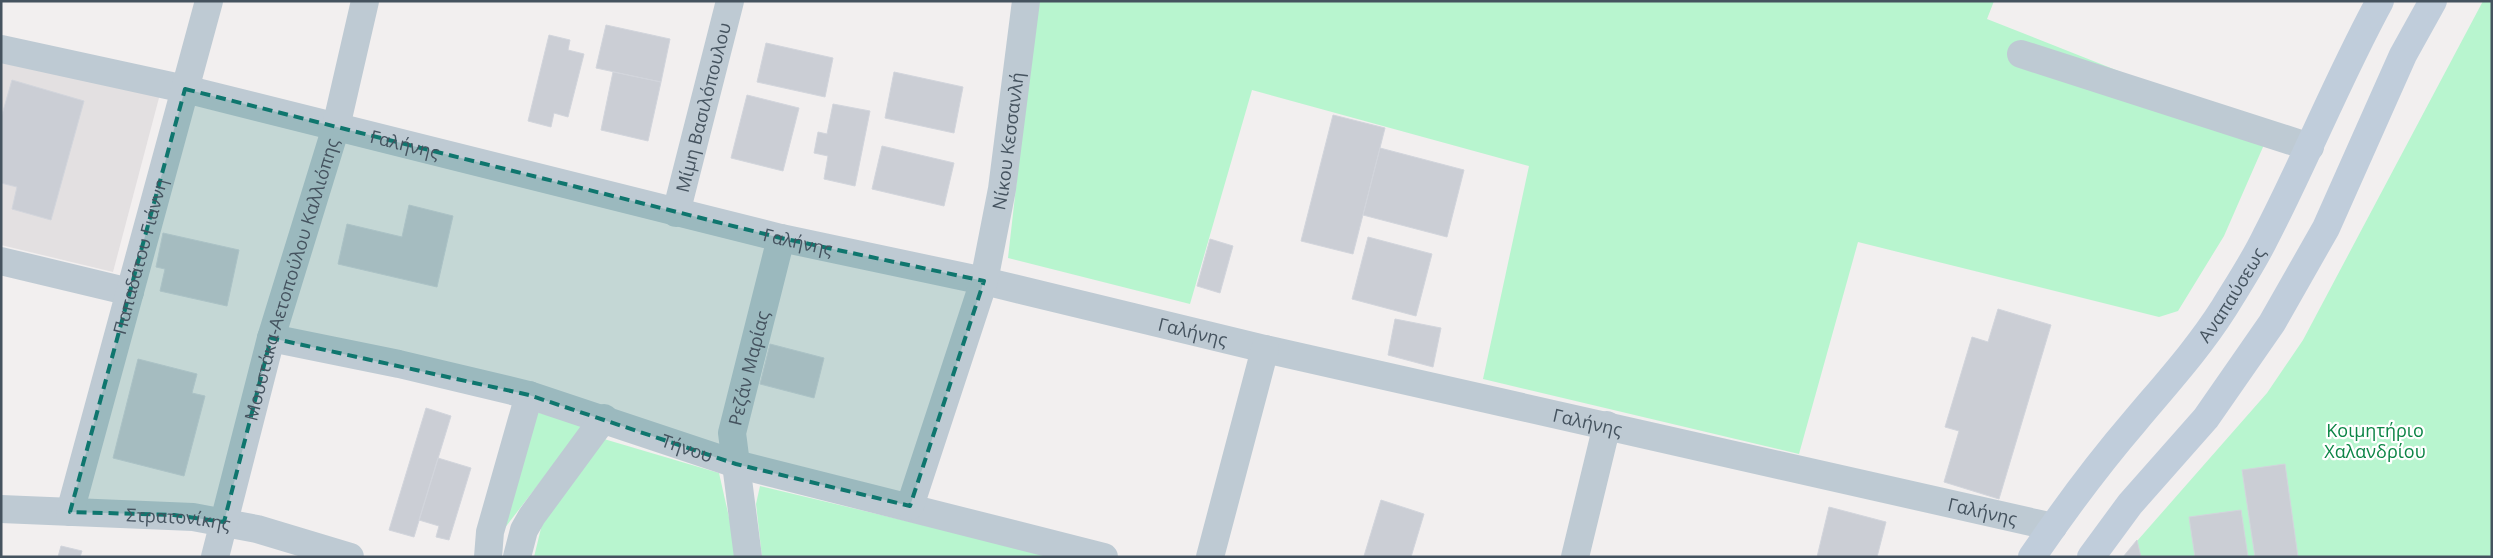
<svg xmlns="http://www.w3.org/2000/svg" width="2493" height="558" font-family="'Open Sans',sans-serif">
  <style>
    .education { fill: #e3e0e1 }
    .green { fill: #b8f5cf }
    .building { fill: #cbced5; stroke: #d2d5dc }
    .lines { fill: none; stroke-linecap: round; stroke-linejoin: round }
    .street { stroke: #becad3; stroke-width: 28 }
    .secondary { stroke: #c0cddb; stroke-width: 28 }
    .marked { fill: #0f766e; fill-opacity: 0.2; stroke: #0f766e; stroke-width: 4; stroke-dasharray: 10 6; stroke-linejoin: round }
    .labels { text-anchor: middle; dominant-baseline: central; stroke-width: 4.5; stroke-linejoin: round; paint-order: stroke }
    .street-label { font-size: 18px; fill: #45535f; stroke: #fff }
    .park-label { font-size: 18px; fill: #0c8546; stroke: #fff }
  </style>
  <rect width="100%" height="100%" fill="#f2efef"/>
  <path class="education" d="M1,56L160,94L113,272L1,245Z"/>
  <path class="green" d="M1037,1H1994L1987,19L2270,131L2224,236L2178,311L2159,317L1858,242L1799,454L1483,379L1529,166L1252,90L1190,304L1008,258Z
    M2483,1H2492V557H2123L2267,393L2303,340Z
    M536,412L584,425L504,529Z
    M604,439L719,473L738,557H534L543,520Z
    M760,486L1032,551L1053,557H762L756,504Z"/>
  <path class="building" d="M606,25L670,39L661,82L596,68Z
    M549,35L570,40L568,50L584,54L568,117L554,113L551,127L528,121Z
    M766,43L833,58L825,97L757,82Z
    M613,72L661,82L648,141L601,130Z
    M894,72L963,87L954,133L885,118Z
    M12,80L84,101L51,220L12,209L17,187L1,183V118Z
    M747,95L799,108L783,171L731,158Z
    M833,104L870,111L855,186L824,179L828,156L814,153L818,132L827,134Z
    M1333,115L1385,128L1353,254L1301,241Z
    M882,146L954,163L944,206L872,189Z
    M1380,148L1464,170L1447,237L1363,215Z
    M409,205L453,216L437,287L338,264L347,224L402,237Z
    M163,233L239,250L227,306L160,291L165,269L156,267Z
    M1368,237L1432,254L1416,316L1352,299Z
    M1210,239L1233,246L1220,293L1197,286Z
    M1998,309L2051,325L1999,499L1944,482L1959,431L1945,427L1972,337L1988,342Z
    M1395,319L1441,328L1433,367L1388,355Z
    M770,344L824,358L814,398L760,384Z
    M138,359L197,374L192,393L205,396L184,476L113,458Z
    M426,408L451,416L414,537L389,530Z
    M438,458L471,468L449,540L436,537L439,526L419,520Z
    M2285,464L2298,557H2255L2242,470Z
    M1381,500L1424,514L1411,557L1364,556Z
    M1829,507L1886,522L1877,557H1817Z
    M2241,510L2248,557H2195L2189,517Z
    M2137,540L2141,557H2123Z
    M61,546L82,551L80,557H58Z"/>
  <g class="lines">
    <g class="street">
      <path id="s1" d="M1,49L185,89L781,238L984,281L1265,349L2053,527"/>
      <path d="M2021,54L2310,147"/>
      <path id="s2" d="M676,213L730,1"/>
      <path d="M1,261L130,292"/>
      <path id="s3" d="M271,338L399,364L529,395L736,464L1104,557"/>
      <path id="s4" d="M910,506L984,281L1002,189L1026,1"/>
      <path id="s5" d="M1,509L193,517L257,529L350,557"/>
      <path id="s6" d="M70,512L209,1"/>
      <path id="s7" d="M215,557L271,338L336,127L365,1"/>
      <path d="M488,557L490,532L529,395"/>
      <path d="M517,557L524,530L532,516L604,418"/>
      <path id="s8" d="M748,557L732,433L781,238"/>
      <path d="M1210,557L1265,349"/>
      <path d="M1575,557L1607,425"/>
    </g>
    <g class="secondary">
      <path id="s9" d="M2032,557C2064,510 2098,464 2135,421C2166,384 2198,349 2224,308C2238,285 2254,261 2266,236C2306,159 2338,78 2380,1"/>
      <path d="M2091,557L2130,504L2206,418L2272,323L2326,228L2403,55L2433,1"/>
    </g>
  </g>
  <path class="marked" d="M185,89L781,238L984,281L910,506L736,464L529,395L271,338L224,522L174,515L70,512Z"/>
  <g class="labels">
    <g class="street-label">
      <text stroke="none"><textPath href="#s2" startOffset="109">Μίμη Βασιλόπουλου</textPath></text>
      <text stroke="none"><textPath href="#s4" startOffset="379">Νίκου Κεσσανλή</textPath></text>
      <text stroke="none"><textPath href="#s1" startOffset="415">Γαλήνης</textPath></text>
      <text stroke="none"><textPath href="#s1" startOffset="820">Γαλήνης</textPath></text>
      <text stroke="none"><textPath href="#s6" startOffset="265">Παπαδάτου Γιάννη</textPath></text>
      <text stroke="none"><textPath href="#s7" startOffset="288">Μουστάκα-Αετοπούλου Καλλιόπης</textPath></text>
      <text stroke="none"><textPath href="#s9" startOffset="330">Αναπαύσεως</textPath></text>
      <text stroke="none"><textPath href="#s1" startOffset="1225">Γαλήνης</textPath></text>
      <text stroke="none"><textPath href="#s8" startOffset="192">Ρεζάν Μαρίας</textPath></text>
      <text stroke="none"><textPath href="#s1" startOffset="1630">Γαλήνης</textPath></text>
      <text stroke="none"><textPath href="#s3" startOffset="431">Τήνου</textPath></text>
      <text stroke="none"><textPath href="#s1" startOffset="2035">Γαλήνης</textPath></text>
      <text stroke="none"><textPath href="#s5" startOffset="178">Στρατονίκης</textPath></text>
    </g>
    <g class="park-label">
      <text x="2375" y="430">Κοιμητήριο<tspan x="2375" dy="21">Χαλανδρίου</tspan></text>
    </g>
  </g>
  <rect width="2493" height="558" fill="none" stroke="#45535f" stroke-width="5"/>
</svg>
